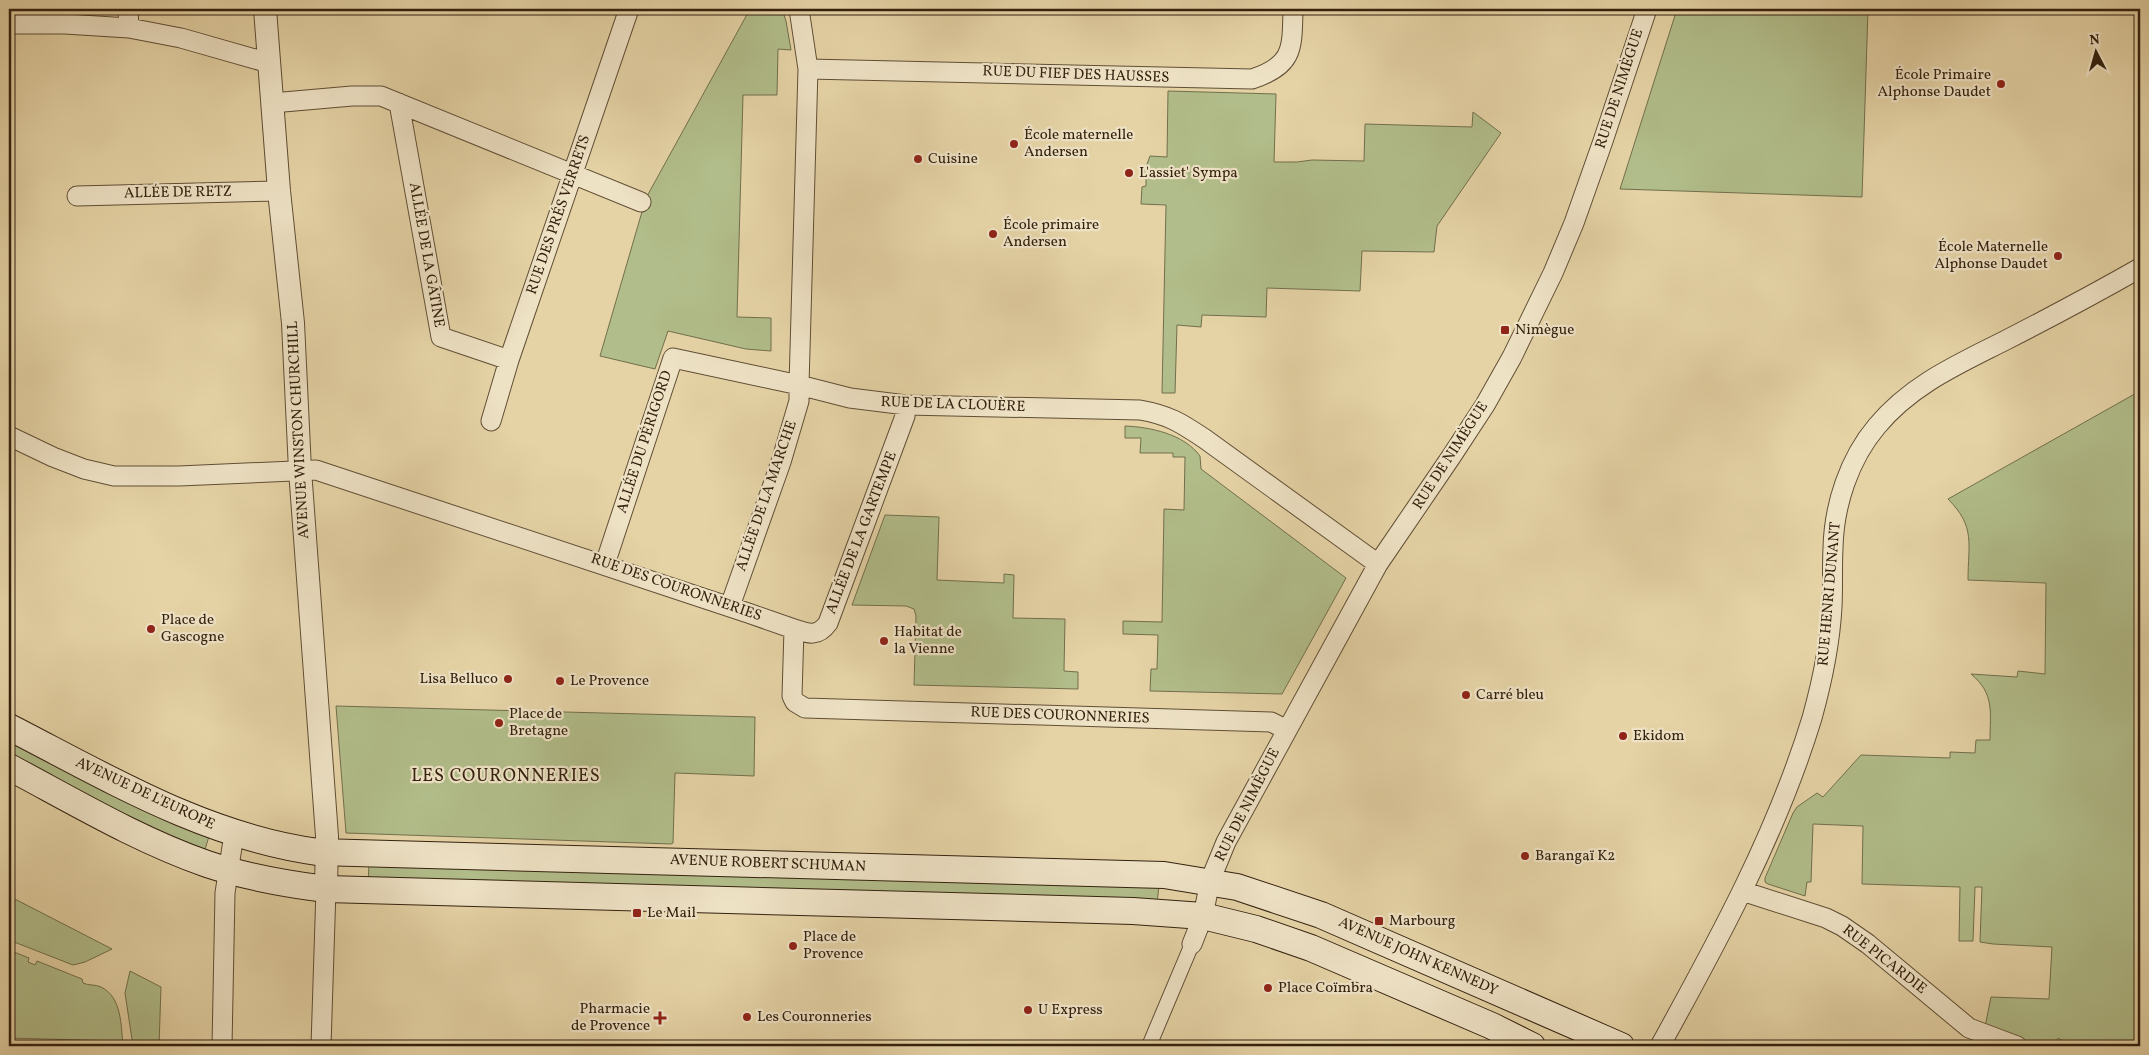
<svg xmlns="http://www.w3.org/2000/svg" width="2149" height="1055" font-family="Vollkorn,serif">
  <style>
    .green { fill: #b1bd8a; stroke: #726f4c }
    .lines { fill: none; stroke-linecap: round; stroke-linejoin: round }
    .pedestrian-casing { stroke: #604e35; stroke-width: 16 }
    .minor-casing { stroke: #604e35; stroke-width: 21 }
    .tertiary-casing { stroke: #604e35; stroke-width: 24 }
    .secondary-casing { stroke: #34210f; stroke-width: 28 }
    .pedestrian { stroke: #eee2c5; stroke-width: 14 }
    .minor { stroke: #eee2c5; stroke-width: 19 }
    .tertiary { stroke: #eee2c5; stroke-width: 22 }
    .secondary { stroke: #eee2c5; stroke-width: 26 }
    .poi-dot { fill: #8f2418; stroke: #eee2c5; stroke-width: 2 }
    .labels { text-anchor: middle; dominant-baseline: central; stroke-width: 4.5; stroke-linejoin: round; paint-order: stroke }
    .street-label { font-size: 15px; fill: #34210f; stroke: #eee2c5 }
    .poi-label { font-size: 15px; fill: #34210f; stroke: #eee2c5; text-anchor: start }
    .quarter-label { font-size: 18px; letter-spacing: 1px; fill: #34210f; stroke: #eee2c5 }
  </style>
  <rect width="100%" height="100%" fill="#e5d3a6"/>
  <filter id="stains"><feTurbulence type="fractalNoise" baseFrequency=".004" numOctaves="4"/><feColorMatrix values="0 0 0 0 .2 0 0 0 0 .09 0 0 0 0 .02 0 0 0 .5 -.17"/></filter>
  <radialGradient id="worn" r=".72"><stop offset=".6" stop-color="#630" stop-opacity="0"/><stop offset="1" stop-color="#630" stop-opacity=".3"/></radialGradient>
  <path class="green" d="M750,9H782L786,21L791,50L778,49L777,95H743L737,317L771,318V351L746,349L668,331L655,369L600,356L646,198Z
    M1677,9H1868L1862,197L1620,189Z
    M1168,91L1276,94L1274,162H1297L1312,160L1364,161L1365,124L1472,127L1473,112L1501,133L1437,226L1434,252L1362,251L1360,291L1267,288L1266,317L1202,315L1201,327L1177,325L1175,393H1162L1166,205L1141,204L1142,187L1146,186V178H1142L1150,156L1167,157Z
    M2140,391V1046H2071L2058,1038L2053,1046C2030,1046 2005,1038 1985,1027L1991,997L2049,999L2052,947L1993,944L1980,942L1982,887H1975L1973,941H1959L1960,887L1862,884L1863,826L1813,824L1811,882H1807L1805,896L1768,884L1765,882V878L1793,813L1797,807L1817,793L1823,797L1861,755L1950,758V752L1975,753L1976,740H1990C1990,712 1995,694 1971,674L2017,677L2018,671L2045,674L2046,583L1968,580C1968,544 1976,527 1948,499Z
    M1125,426C1150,427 1184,434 1200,456L1201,469L1346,578L1282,694L1150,691L1151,669H1157L1158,635L1123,634V621L1162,622L1164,509L1184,510L1185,457H1173V453H1140L1141,438H1125Z
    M885,515L939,517L937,580L1004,583V574L1014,575L1013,618L1065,619L1064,671L1078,672V689L914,685L916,616L914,609L906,606L852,605Z
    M336,706L755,717L754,776L675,773L673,843L671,844L346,833Z
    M9,735L210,833L204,853L9,757Z
    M369,864L1159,885L1157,904L368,884Z
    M9,896L112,949L85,962L73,965L9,940Z
    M9,950L29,958L28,962L35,965L37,961L82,979L83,983C89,986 95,984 101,987C122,997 121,1026 123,1046H115V1041L9,1038Z
    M130,971L161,987L159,1046H133L125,993Z"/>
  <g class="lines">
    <defs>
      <path id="pedestrian" d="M1149,1046L1192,944"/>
      <path id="minor" d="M65,9V24L129,28L181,38L269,63
        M128,9L129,28
        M799,9L808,69L799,385L850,398L906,405L1140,410C1169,415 1181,423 1205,439L1378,564
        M9,24H65
        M808,69L1252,79C1294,65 1292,49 1293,9
        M272,103L352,96H381L641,202
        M399,103L441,337L509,360
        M77,196L279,191
        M491,421L509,360L629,9
        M9,436L53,457L84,469L114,476H179L316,470L748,613L794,629L792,696L795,702L805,708L1271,722L1287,730
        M605,564L673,358L799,385V401L781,462L730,606
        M794,629C809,634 818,637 828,623L905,416L906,405
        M1742,891L1826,918L1842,926L1868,944L1969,1028L2017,1046
        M1192,944L1203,916L1210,881L1226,842L1378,564L1451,457L1485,405L1512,357L1553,273L1574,223L1603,141L1647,9
        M222,1046L225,893L234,834
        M321,1046L326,889
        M1660,1046C1718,941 1777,833 1812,718C1822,682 1830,644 1832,607C1833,587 1832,568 1833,548C1834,505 1849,459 1877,426C1912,384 1959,364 2006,340C2051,317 2096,293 2140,268"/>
      <path id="tertiary" d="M265,9L279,191L293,323L300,470L327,836L326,889"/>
      <path id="secondary" d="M9,727C108,778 206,837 318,852L1164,875L1237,887L1321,915L1621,1046
        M9,767C73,801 138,840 207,864C246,877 286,884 326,889L1133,911L1203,916L1256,929L1311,948L1492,1026L1532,1046"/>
    </defs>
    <use href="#pedestrian" class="pedestrian-casing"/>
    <use href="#minor" class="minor-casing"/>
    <use href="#tertiary" class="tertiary-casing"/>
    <use href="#secondary" class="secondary-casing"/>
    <use href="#pedestrian" class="pedestrian"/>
    <use href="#minor" class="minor"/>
    <use href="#tertiary" class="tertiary"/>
    <use href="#secondary" class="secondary"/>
  </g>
  <g class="poi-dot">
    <circle cx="2001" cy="84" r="5"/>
    <circle cx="1014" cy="144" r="5"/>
    <circle cx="918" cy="159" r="5"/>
    <circle cx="1129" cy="173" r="5"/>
    <circle cx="993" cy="234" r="5"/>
    <circle cx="2058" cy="256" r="5"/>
    <rect x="1500" y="325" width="10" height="10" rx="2.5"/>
    <circle cx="151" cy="629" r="5"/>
    <circle cx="884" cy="641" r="5"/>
    <circle cx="508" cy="679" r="5"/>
    <circle cx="560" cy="681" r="5"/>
    <circle cx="1466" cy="695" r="5"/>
    <circle cx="499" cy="723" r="5"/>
    <circle cx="1623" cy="736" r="5"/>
    <circle cx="1525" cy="856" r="5"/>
    <rect x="632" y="908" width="10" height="10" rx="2.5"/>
    <rect x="1374" y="916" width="10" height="10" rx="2.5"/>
    <circle cx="793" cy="946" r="5"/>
    <circle cx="1268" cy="988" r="5"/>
    <circle cx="1028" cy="1010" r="5"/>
    <circle cx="747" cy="1017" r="5"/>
    <path d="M657.5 1010.5h5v5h5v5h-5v5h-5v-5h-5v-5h5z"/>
  </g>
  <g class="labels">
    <g class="street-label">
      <text transform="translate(1076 75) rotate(2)">RUE DU FIEF DES HAUSSES</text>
      <text transform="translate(1620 89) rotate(-72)">RUE DE NIMÈGUE</text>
      <text transform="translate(178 193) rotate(-1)">ALLÉE DE RETZ</text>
      <text transform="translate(559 215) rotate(-71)">RUE DES PRÉS VERRETS</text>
      <text transform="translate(426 255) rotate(80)">ALLÉE DE LA GÂTINE</text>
      <text transform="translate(953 405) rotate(2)">RUE DE LA CLOUÈRE</text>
      <text transform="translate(299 430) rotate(-93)">AVENUE WINSTON CHURCHILL</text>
      <text transform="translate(645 442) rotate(-72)">ALLÉE DU PÉRIGORD</text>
      <text transform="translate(1451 456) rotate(-57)">RUE DE NIMÈGUE</text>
      <text transform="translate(767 496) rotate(-71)">ALLÉE DE LA MARCHE</text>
      <text transform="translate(862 533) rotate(-69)">ALLÉE DE LA GARTEMPE</text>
      <text transform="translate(676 588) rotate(19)">RUE DES COURONNERIES</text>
      <text transform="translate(1830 594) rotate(-85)">RUE HENRI DUNANT</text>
      <text transform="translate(1060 716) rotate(2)">RUE DES COURONNERIES</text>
      <text transform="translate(145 794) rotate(25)">AVENUE DE L'EUROPE</text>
      <text transform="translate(1248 805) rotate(-63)">RUE DE NIMÈGUE</text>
      <text transform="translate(768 864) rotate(2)">AVENUE ROBERT SCHUMAN</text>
      <text transform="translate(1418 957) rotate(24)">AVENUE JOHN KENNEDY</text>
      <text transform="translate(1884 960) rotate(38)">RUE PICARDIE</text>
    </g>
    <g class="poi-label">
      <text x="1991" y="75" text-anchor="end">École Primaire<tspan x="1991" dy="17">Alphonse Daudet</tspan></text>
      <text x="1024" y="135">École maternelle<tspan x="1024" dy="17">Andersen</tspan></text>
      <text x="928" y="159">Cuisine</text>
      <text x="1139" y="173">L'assiet' Sympa</text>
      <text x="1003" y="225">École primaire<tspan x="1003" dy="17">Andersen</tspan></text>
      <text x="2048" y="247" text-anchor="end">École Maternelle<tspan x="2048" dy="17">Alphonse Daudet</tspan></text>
      <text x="1515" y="330">Nimègue</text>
      <text x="161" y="620">Place de<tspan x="161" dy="17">Gascogne</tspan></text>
      <text x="894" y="632">Habitat de<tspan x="894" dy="17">la Vienne</tspan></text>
      <text x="498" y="679" text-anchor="end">Lisa Belluco</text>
      <text x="570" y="681">Le Provence</text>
      <text x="1476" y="695">Carré bleu</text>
      <text x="509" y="714">Place de<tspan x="509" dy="17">Bretagne</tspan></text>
      <text x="1633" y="736">Ekidom</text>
      <text x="1535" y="856">Barangaï K2</text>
      <text x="647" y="913">Le Mail</text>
      <text x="1389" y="921">Marbourg</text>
      <text x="803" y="937">Place de<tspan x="803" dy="17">Provence</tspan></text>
      <text x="1278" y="988">Place Coïmbra</text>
      <text x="650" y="1009" text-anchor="end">Pharmacie<tspan x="650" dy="17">de Provence</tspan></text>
      <text x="1038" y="1010">U Express</text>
      <text x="757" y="1017">Les Couronneries</text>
    </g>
    <g class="quarter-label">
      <text x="506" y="776">LES COURONNERIES</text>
    </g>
  </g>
  <rect width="2149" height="1055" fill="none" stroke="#e5d3a6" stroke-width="30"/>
  <rect x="10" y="10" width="2129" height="1035" fill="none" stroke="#34210f" stroke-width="2.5"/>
  <rect x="15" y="15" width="2119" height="1025" fill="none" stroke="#34210f"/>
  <g transform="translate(2096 52) rotate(354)" stroke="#eee2c5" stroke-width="4" paint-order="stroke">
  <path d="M0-4L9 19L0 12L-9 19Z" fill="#34210f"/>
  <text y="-8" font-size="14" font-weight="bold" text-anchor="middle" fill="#34210f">N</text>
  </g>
  <rect width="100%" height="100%" filter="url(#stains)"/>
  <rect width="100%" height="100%" fill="url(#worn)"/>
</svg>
